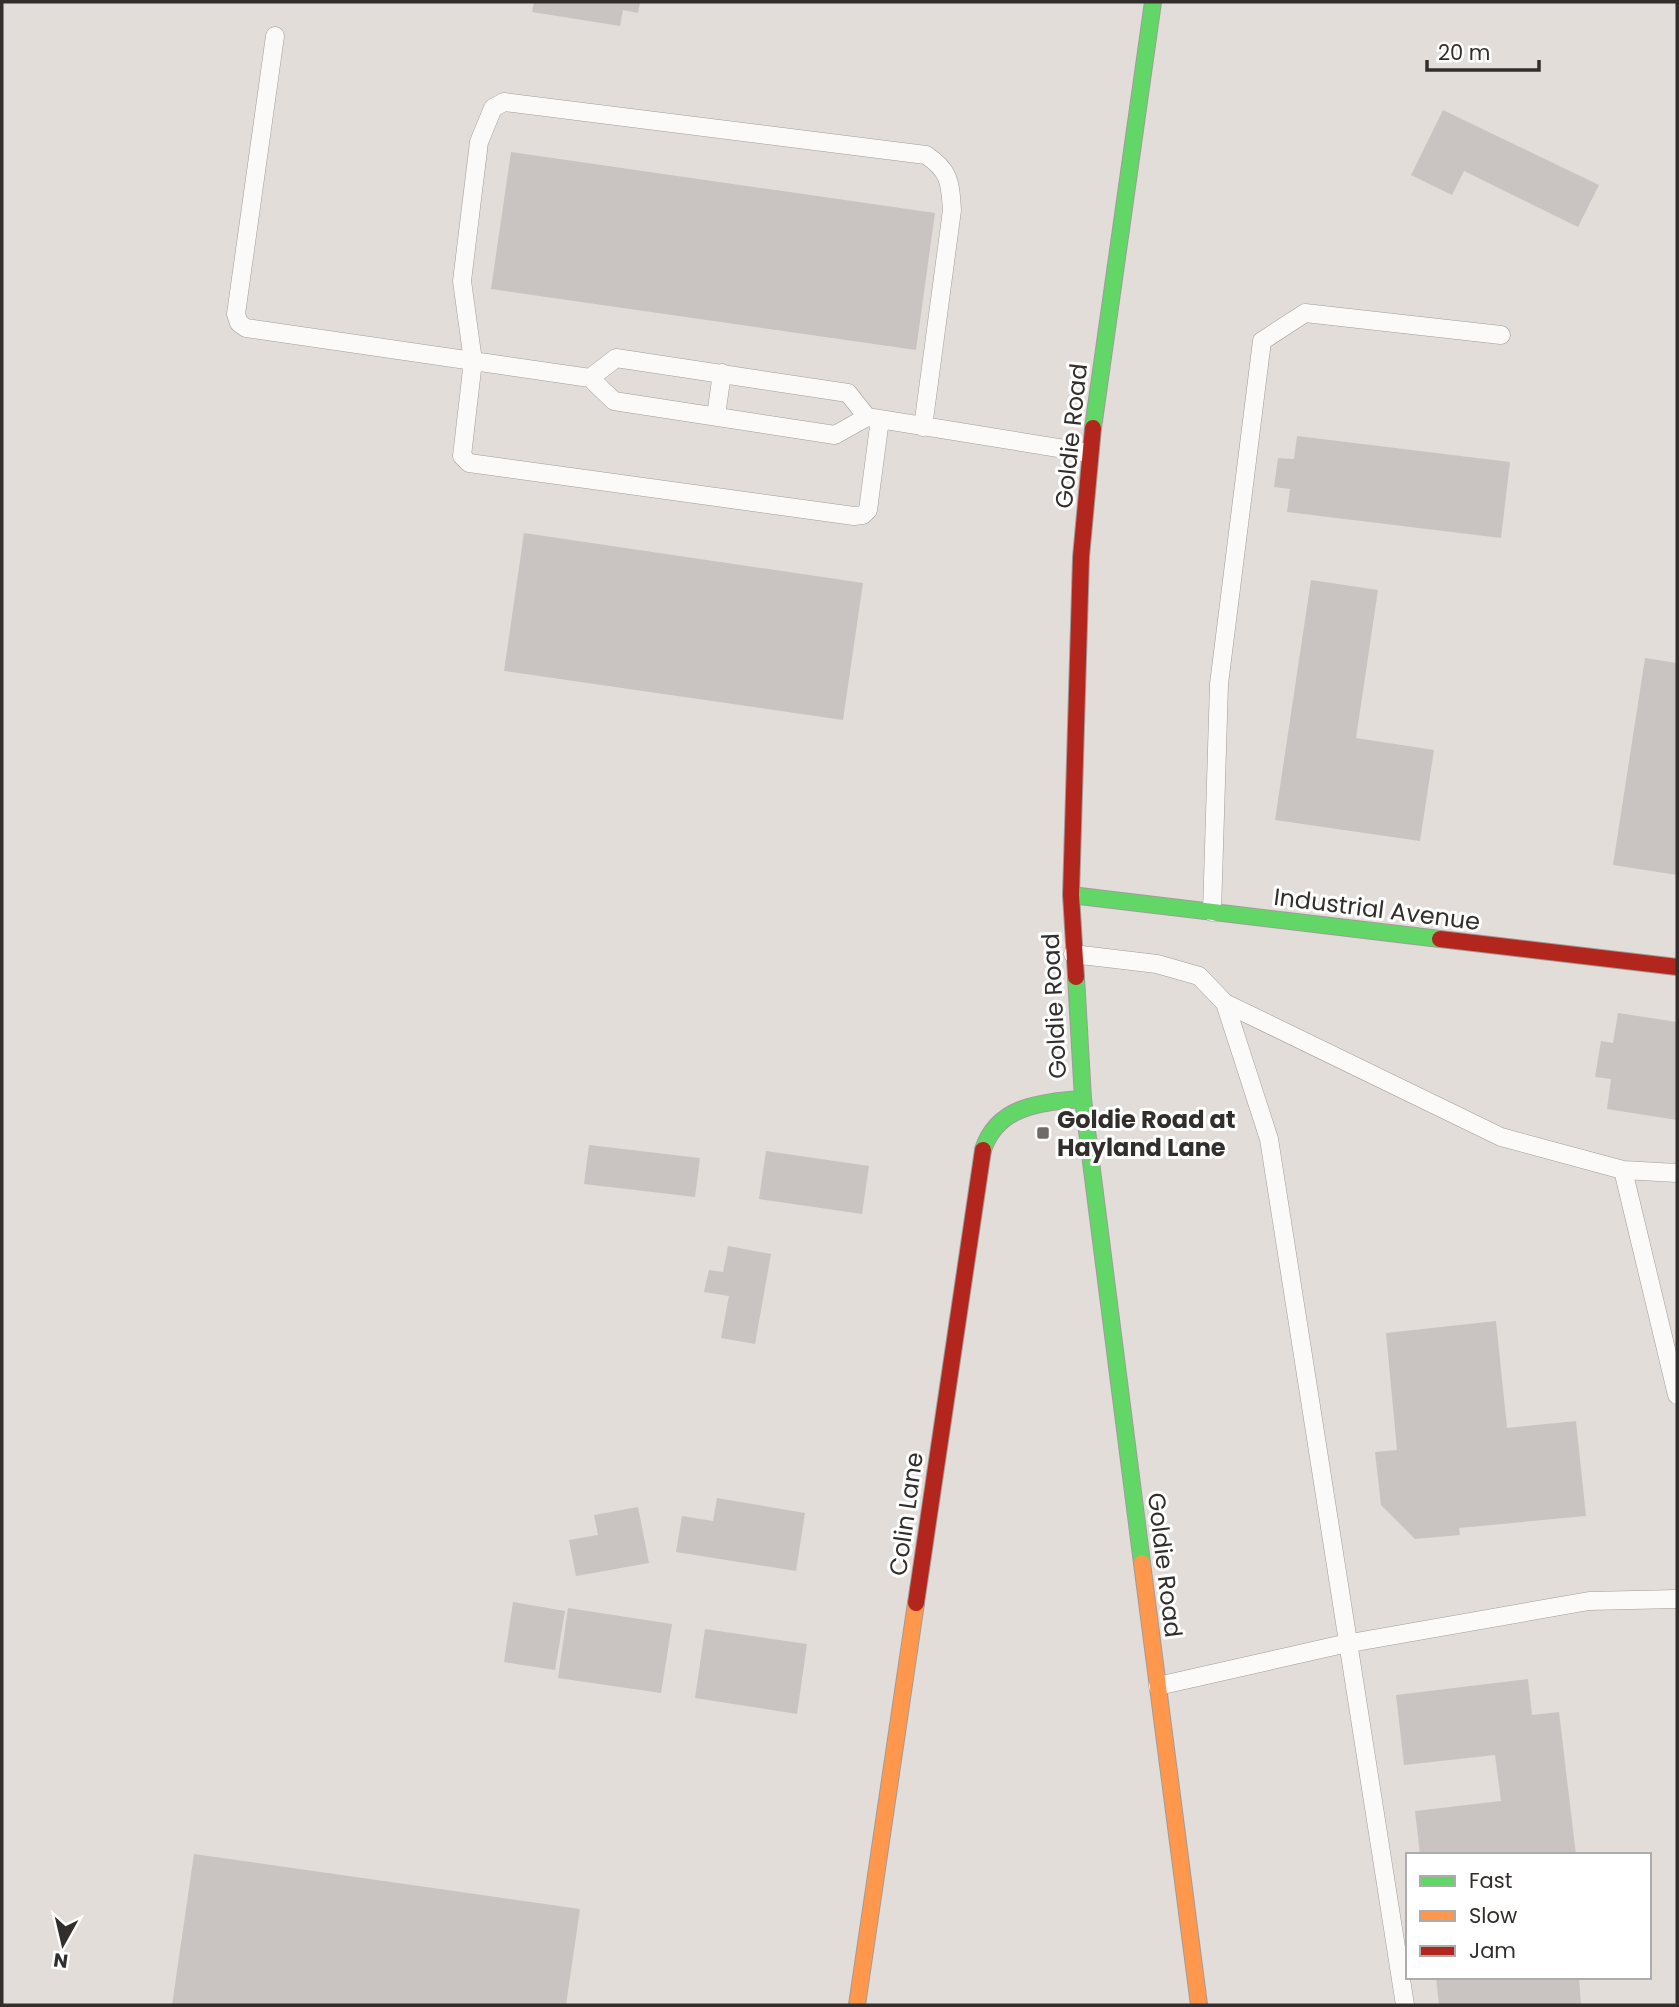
<svg xmlns="http://www.w3.org/2000/svg" width="1679" height="2007" font-family="Poppins,sans-serif">
  <style>
    .building { fill: #c9c4c1 }
    .lines { fill: none; stroke-linecap: round; stroke-linejoin: round }
    .lane-casing { stroke: #a09c99; stroke-width: 19 }
    .fast-casing { stroke: #a09c99; stroke-width: 18 }
    .slow-casing { stroke: #a09c99; stroke-width: 18 }
    .jam-casing { stroke: #a09c99; stroke-width: 18 }
    .lane { stroke: #fbfaf9; stroke-width: 18 }
    .fast { stroke: #63d668; stroke-width: 16 }
    .slow { stroke: #ff974d; stroke-width: 16 }
    .jam { stroke: #b3261e; stroke-width: 16 }
    .poi-dot { fill: #706b69; stroke: #fff; stroke-width: 2.5 }
    .labels { text-anchor: middle; dominant-baseline: central; stroke-width: 6; stroke-linejoin: round; paint-order: stroke }
    .street-label { font-size: 24px; fill: #322e2c; stroke: #fff }
    .poi-label { font-size: 24px; font-weight: bold; fill: #322e2c; stroke: #fff; text-anchor: start }
  </style>
  <rect width="100%" height="100%" fill="#e2ddd9"/>
  <path class="building" d="M534,2H640L638,13L623,10L620,26L532,12Z
    M1443,110L1599,185L1578,227L1464,171L1452,195L1411,175Z
    M511,152L935,213L916,350L491,289Z
    M1297,436L1510,462L1501,538L1287,512L1290,489L1274,487L1278,458L1294,459Z
    M524,533L863,583L843,720L504,671Z
    M1311,580L1378,590L1356,738L1434,750L1420,841L1275,820Z
    M1645,658L1677,663V875L1613,865Z
    M1618,1013L1677,1022V1120L1607,1109L1611,1079L1595,1077L1601,1041L1613,1043Z
    M589,1145L700,1158L695,1197L584,1184Z
    M766,1151L869,1166L862,1214L759,1199Z
    M728,1246L771,1254L755,1344L721,1338L729,1296L704,1292L709,1270L723,1272Z
    M1496,1321L1507,1428L1576,1421L1586,1516L1459,1528L1460,1535L1415,1539L1381,1505L1375,1452L1397,1450L1386,1333Z
    M717,1498L805,1513L796,1571L676,1552L682,1516L713,1521Z
    M638,1507L649,1563L576,1576L569,1540L598,1535L594,1515Z
    M513,1602L565,1611L555,1670L504,1662Z
    M568,1608L672,1624L661,1693L558,1678Z
    M705,1629L807,1644L797,1714L695,1698Z
    M1528,1679L1532,1715L1559,1712L1576,1855H1420L1415,1811L1501,1801L1495,1755L1404,1765L1396,1695Z
    M194,1854L580,1909L566,2005H172Z
    M1436,1977H1579L1581,2005H1439Z"/>
  <g class="lines">
    <defs>
      <path id="lane" d="M275,36L236,314L239,323L246,328L590,378
        M716,416L722,373
        M867,417L848,393L616,358L590,378L614,401L835,435L867,417L1089,453
        M880,419L868,510L863,515L854,516L469,463L462,456L473,361L462,281L479,142L493,108L504,102L926,155C950,171 950,182 952,210L923,427
        M1212,912L1219,684L1262,341L1305,313L1501,335
        M1073,954L1157,964L1199,976L1225,1003L1269,1139L1405,2005
        M1225,1003L1501,1137L1623,1170L1677,1173
        M1623,1170L1677,1395
        M1158,1686L1339,1645L1589,1601L1677,1599"/>
      <path id="fast" d="M1093,428L1153,2
        M1071,895L1440,939
        M1076,977L1083,1099L1142,1563
        M983,1150C997,1105 1043,1102 1083,1099"/>
      <path id="slow" d="M1142,1563L1199,2005
        M857,2005L916,1603"/>
      <path id="jam" d="M1440,939L1677,967
        M1076,977L1071,895L1081,557L1093,428
        M916,1603L983,1150"/>
    </defs>
    <use href="#lane" class="lane-casing"/>
    <use href="#fast" class="fast-casing"/>
    <use href="#slow" class="slow-casing"/>
    <use href="#jam" class="jam-casing"/>
    <use href="#lane" class="lane"/>
    <use href="#fast" class="fast"/>
    <use href="#slow" class="slow"/>
    <use href="#jam" class="jam"/>
  </g>
  <rect class="poi-dot" x="1036" y="1126" width="14" height="14" rx="3.5"/>
  <g class="labels">
    <g class="street-label">
      <text transform="translate(1071 436) rotate(-84)">Goldie Road</text>
      <text transform="translate(1377 909) rotate(7)">Industrial Avenue</text>
      <text transform="translate(1054 1006) rotate(-93)">Goldie Road</text>
      <text transform="translate(906 1514) rotate(-82)">Colin Lane</text>
      <text transform="translate(1165 1565) rotate(83)">Goldie Road</text>
    </g>
    <g class="poi-label">
      <text x="1057" y="1119">Goldie Road at<tspan x="1057" dy="28">Hayland Lane</tspan></text>
    </g>
  </g>
  <rect width="1679" height="2007" fill="none" stroke="#322e2c" stroke-width="7"/>
  <rect x="1406" y="1853" width="245" height="126" fill="#ffffff" stroke="#adabab" stroke-width="2"/>
  <rect x="1420" y="1876" width="35" height="10" fill="#63d668" stroke="#adabab" stroke-width="2"/>
  <text x="1469" y="1888" font-size="21" fill="#322e2c">Fast</text>
  <rect x="1420" y="1911" width="35" height="10" fill="#ff974d" stroke="#adabab" stroke-width="2"/>
  <text x="1469" y="1923" font-size="21" fill="#322e2c">Slow</text>
  <rect x="1420" y="1946" width="35" height="10" fill="#b3261e" stroke="#adabab" stroke-width="2"/>
  <text x="1469" y="1958" font-size="21" fill="#322e2c">Jam</text>
  <g transform="translate(63 1944) rotate(188)" stroke="#ffffff" stroke-width="5" paint-order="stroke">
  <path d="M0-5L12 26L0 18L-12 26Z" fill="#322e2c"/>
  <text y="-10" font-size="19" font-weight="bold" text-anchor="middle" fill="#322e2c">N</text>
  </g>
  <path d="M1427 60v10h112v-10" fill="none" stroke="#322e2c" stroke-width="3.5"/>
  <text x="1438" y="60" font-size="21" fill="#322e2c" stroke="#ffffff" stroke-width="5" paint-order="stroke">20 m</text>
</svg>
